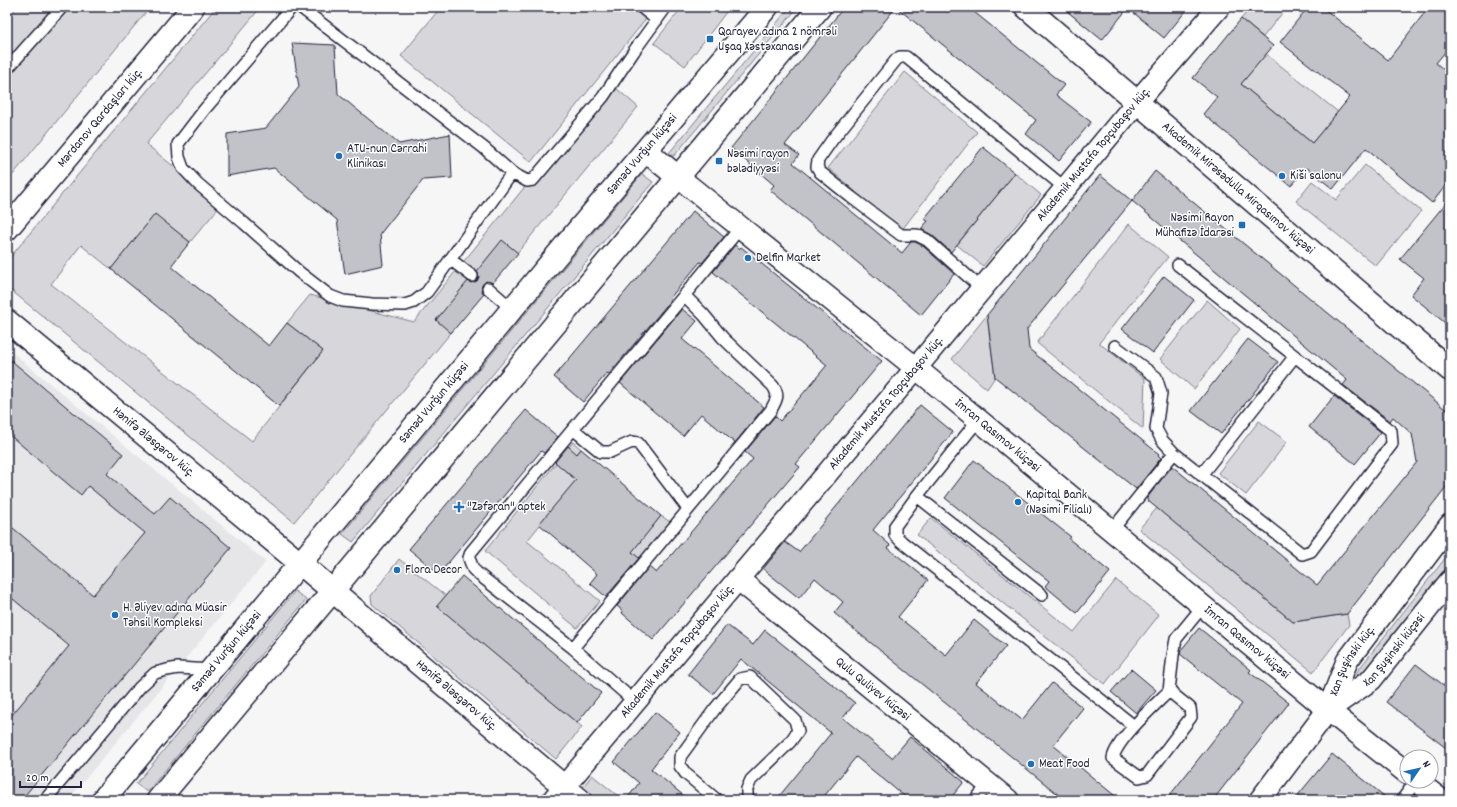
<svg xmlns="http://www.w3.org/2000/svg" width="1457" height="807" font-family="Dekko,sans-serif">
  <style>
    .built { fill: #e6e6e9 }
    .green { fill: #d7d7db; stroke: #7c7c8b }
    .building { fill: #c2c2c9; stroke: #22223b }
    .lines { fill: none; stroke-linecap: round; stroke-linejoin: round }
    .lane-casing { stroke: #22223b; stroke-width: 14 }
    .street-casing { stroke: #22223b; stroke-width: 24 }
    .secondary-casing { stroke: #22223b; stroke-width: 25 }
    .primary-casing { stroke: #22223b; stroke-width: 25 }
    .lane { stroke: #fff; stroke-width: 11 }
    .street { stroke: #fff; stroke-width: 21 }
    .secondary { stroke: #fff; stroke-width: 22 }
    .primary { stroke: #fff; stroke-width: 22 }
    .poi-dot { fill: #1f6fb2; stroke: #fff; stroke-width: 1.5 }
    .labels { text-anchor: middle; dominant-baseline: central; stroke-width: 3; stroke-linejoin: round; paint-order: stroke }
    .poi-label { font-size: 13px; fill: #22223b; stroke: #fff; text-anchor: start }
    .street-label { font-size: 13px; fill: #22223b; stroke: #fff }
  </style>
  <rect width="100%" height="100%" fill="#f6f6f7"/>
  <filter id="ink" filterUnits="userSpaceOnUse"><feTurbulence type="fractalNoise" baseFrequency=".025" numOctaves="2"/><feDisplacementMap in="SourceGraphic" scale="8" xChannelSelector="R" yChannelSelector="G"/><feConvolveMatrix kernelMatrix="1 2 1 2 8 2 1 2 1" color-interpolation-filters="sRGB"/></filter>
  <g filter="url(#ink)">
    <path class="built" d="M7,348L266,562L68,800H7Z"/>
    <path class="green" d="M17,7H150L7,182V19Z
      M216,7H261L146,144L221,205L190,242L155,215L111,269L81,245L51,284L252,441L323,351L287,323L310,295L414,322L610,83L638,107L294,522L7,287V261Z
      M441,7H630L646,19L531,162L401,56Z
      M682,7H730L685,66L654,43Z
      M790,7H798L674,156L669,153Z
      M1251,7H1287L1263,37L1241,19Z
      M1266,54L1338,112L1312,143L1241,84Z
      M905,72L977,132L901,231L828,168Z
      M1365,165L1421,211L1376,266L1296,201L1312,181L1336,200Z
      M1015,173L1041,195L983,266L957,245Z
      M642,174L653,182L353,542L342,534Z
      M1129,224L1168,257L1099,343L1145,379L1143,429L1037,343Z
      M1207,300L1240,329L1194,389L1160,359Z
      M987,315L995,377L987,389L952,359Z
      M1259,421L1287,442L1246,495L1218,473Z
      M573,442L581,449L564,470L644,536L661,516L672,523L641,560L564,495L527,541L600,601L577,628L485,551Z
      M1157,508L1293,622L1347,614L1349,625L1313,672L1139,529Z
      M931,518L1074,632L1116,580L1159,615L1105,684L917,535Z
      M1450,552V563L1361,677L1356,673Z
      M399,559L446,596L438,606L582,727L556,759L372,604L371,596Z
      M295,591L306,600L147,792L136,784Z
      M592,775L623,800H597L582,788Z"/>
    <path class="building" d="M844,7H968L1064,85L1056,95L1091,122L1059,161L1026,134L1036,120L896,7L785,145L799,155L793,163L902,253L911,242H915L923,246L954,274L921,315L770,190L774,185L731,148Z
      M1062,7H1189L1164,38L1128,8L1102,40Z
      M1308,7H1322L1388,60L1429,7H1450V46L1436,63L1450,75V180L1432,203L1366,148L1333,189L1307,168L1291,186L1203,114L1217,97L1193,78L1241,19L1273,46L1241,84L1312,143L1350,97L1280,42Z
      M292,43L335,45L338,94L399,144L450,134L452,178L423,180L380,234L383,265L345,274L337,220L274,168L227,176V134L266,128L299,87Z
      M983,147L1015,173L951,252L932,235L921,229L928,221L924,219Z
      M1155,171L1450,413V482L1347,614L1293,622L1147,500V498L1172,466L1317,585L1417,462L1412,434L1393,417L1390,421L1343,385L1347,380L1132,201Z
      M1100,175L1132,201L1027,329L1029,349L1159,454L1158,455L1161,458L1136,489L995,377L987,315Z
      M1450,198V327L1411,295L1424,278L1400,259Z
      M693,211L724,237L702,263L700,262L670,298L671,300L609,374L607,373L583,402L554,377Z
      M155,214L190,242L171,266L269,346L287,323L323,351L279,406L111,269Z
      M502,240L518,253L493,283L486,281L483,284L481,290L484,294L451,333L436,320L468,281L471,283L477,281L479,277L477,271Z
      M735,245L739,249L741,247L882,361L796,464L800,467L653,640L622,613L623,611L617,606L649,567L656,573L753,459L745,452L775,416L780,421L827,365L713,272Z
      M1164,276L1194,300L1153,353L1122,329Z
      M682,309L697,321L682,339L764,407L735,443L701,414L683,436L620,383Z
      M1248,339L1278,362L1221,434L1191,411Z
      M7,357L123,454L107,474L155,514L170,497L231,548L21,800H7V721L69,646L7,594V523L93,595L145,533L88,486L81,495L7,433Z
      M1334,396L1381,432L1355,464L1309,427Z
      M920,405L953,432L873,530L890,545L888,548L928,580L898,617L946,655L974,620L1006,646L976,683L1022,720L1052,683L1083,708L1053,745L1120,800H1065L834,613L843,602L815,578L799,598L763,569L785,542L799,552Z
      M526,410L558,437L544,453L541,451L439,574L409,549Z
      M568,446L577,454L581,449L661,516L632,552L639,558L606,597L590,583L597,574L539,524L576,480L555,462Z
      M974,460L1071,537L1069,539L1110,572L1077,613L1045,586L1049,581L945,498Z
      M462,576L601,693L577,723L437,606Z
      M727,625L753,645L765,630L855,703L843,718L892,758L910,737L964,782L949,800H909L856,757L821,800H776L831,733L741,659L713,694L688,674Z
      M1199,628L1251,670L1249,672L1289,703L1213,800H1166L1242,704L1180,654L1181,650Z
      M1416,664L1450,690V751L1386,702Z
      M1131,669L1156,690L1136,713L1111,692Z
      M655,712L680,732L651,769L689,800H626L639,783L614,762Z
      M1332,754L1389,800H1294Z"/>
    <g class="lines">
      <defs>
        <path id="lane" d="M292,7L204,110L178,144L179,157L183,168L198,184L244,223L299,272L330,296L343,301L372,304L405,305L414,302L427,292L512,173
          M300,7L484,148L512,173L527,181L533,180L603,97L634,51L666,7
          M641,7L657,20
          M7,69L62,7
          M450,259L472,276
          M488,288L512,309
          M982,289L927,240L917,235H901L851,197L820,172L817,167L818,160L832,140L896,60L900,57H906L1065,188
          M1115,346L1156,377L1161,393L1156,429L1162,440L1174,453L1302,554L1311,551L1392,444L1391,431L1178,265
          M979,419L917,496L1042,595
          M573,429L601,452H610L632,442L638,443L688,509
          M1201,475L1295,356
          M917,496L895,526V535L902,542L1134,726
          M1112,530L1174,453
          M573,648L771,410C776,400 780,396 773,386L723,338L704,315L684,295
          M1169,691L1190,708L1191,717L1147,775L1139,777L1113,758C1117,739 1155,705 1169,691Z
          M1169,691L1173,655L1176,639L1203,606
          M634,701L573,648L478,574L473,569L469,558L471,552L741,227
          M45,800L140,687L155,673L167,670L178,668L211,670
          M717,800L686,774L680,766V757L714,710L740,679L750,677L795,720L798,731L790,742L751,780L747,789V800
          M975,800L989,784
          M1402,800L1416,781"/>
        <g id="street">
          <path id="s1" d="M678,177L916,368L1328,710L1407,773"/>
          <path id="s2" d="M738,579L1008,800"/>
          <path id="s3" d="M1328,710L1371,680L1450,581"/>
          <path d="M1417,781L1441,800"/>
          <path id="s4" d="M553,800L738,579L916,368L1137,102L1219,7"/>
          <path id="s5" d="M1260,800L1328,710L1347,661L1450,525"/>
        </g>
        <g id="secondary">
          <path id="s6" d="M1026,7L1450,370"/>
          <path d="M646,151L678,177"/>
          <path id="s7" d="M7,229L193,7"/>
          <path id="s8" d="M7,321L301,564L580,800"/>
          <path id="s9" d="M106,796L578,230L767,7"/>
          <path d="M158,800L820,7"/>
        </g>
        <path id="primary" d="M103,800L106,796L111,800"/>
      </defs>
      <use href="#lane" class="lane-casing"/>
      <use href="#street" class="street-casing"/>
      <use href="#secondary" class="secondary-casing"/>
      <use href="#primary" class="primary-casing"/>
      <use href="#lane" class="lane"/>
      <use href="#street" class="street"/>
      <use href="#secondary" class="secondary"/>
      <use href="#primary" class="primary"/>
    </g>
  </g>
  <g class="poi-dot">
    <rect x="706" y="35" width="8" height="8" rx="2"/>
    <circle cx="339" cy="156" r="4"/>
    <rect x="715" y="157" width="8" height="8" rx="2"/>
    <circle cx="1282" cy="176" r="4"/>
    <rect x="1238" y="221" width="8" height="8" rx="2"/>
    <circle cx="748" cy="258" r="4"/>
    <circle cx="1018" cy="502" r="4"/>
    <path d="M457 501h4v4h4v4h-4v4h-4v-4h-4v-4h4z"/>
    <circle cx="397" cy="570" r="4"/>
    <circle cx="115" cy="615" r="4"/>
    <circle cx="1031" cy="764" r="4"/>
  </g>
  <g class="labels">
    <g class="poi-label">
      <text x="718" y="32">Qarayev adına 2 nömrəli<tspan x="718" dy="15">Uşaq Xəstəxanası</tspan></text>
      <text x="347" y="149">ATU-nun Cərrahi<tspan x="347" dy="15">Klinikası</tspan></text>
      <text x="727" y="154">Nəsimi rayon<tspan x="727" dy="15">bələdiyyəsi</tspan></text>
      <text x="1290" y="176">Kiši salonu</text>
      <text x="1234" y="218" text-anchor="end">Nəsimi Rayon<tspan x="1234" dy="15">Mühafizə İdarəsi</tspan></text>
      <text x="756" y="258">Delfin Market</text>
      <text x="1026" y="495">Kapital Bank<tspan x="1026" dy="15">(Nəsimi Filialı)</tspan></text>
      <text x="467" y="507">"Zəfəran" aptek</text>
      <text x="405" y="570">Flora Decor</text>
      <text x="123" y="608">H. Əliyev adına Müasir<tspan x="123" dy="15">Təhsil Kompleksi</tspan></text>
      <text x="1039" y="764">Meat Food</text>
    </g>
    <g class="street-label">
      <text stroke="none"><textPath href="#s7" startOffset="145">Mərdanov Qardaşları küç.</textPath></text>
      <text stroke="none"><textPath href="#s9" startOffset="836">Səməd Vurğun küçəsi</textPath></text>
      <text stroke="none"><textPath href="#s4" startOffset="842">Akademik Mustafa Topçubaşov küç.</textPath></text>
      <text stroke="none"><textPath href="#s6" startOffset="279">Akademik Mirəsədulla Mirqasımov küçəsi</textPath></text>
      <text stroke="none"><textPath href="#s9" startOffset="512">Səməd Vurğun küçəsi</textPath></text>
      <text stroke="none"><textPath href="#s4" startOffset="518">Akademik Mustafa Topçubaşov küç.</textPath></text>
      <text stroke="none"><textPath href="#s1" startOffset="411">İmran Qasımov küçəsi</textPath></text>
      <text stroke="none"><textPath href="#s8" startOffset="190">Hənifə Ələsgərov küç.</textPath></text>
      <text stroke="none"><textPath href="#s1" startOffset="735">İmran Qasımov küçəsi</textPath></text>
      <text stroke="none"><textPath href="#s3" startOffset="90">Xan Şuşinski küçəsi</textPath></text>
      <text stroke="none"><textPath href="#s4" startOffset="194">Akademik Mustafa Topçubaşov küç.</textPath></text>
      <text stroke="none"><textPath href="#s9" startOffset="188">Səməd Vurğun küçəsi</textPath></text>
      <text stroke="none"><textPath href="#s5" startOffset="168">Xan Şuşinski küç.</textPath></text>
      <text stroke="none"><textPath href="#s2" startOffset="174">Qulu Quliyev küçəsi</textPath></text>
      <text stroke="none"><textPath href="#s8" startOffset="585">Hənifə Ələsgərov küç.</textPath></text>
    </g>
  </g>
  <rect width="1457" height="807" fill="none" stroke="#fff" stroke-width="24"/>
  <rect x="12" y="12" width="1433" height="783" fill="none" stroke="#22223b" stroke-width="1.5" filter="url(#ink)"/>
  <g transform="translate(1419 769) rotate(56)"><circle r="19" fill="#ffffff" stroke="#a7a7b1"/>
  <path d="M0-3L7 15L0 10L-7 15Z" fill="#1f6fb2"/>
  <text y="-6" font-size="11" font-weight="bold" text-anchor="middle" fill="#22223b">N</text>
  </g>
  <path d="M20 781v6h61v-6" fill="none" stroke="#22223b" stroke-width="2"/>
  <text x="26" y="781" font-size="12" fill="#22223b" stroke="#ffffff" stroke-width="3" paint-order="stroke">20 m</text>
</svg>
